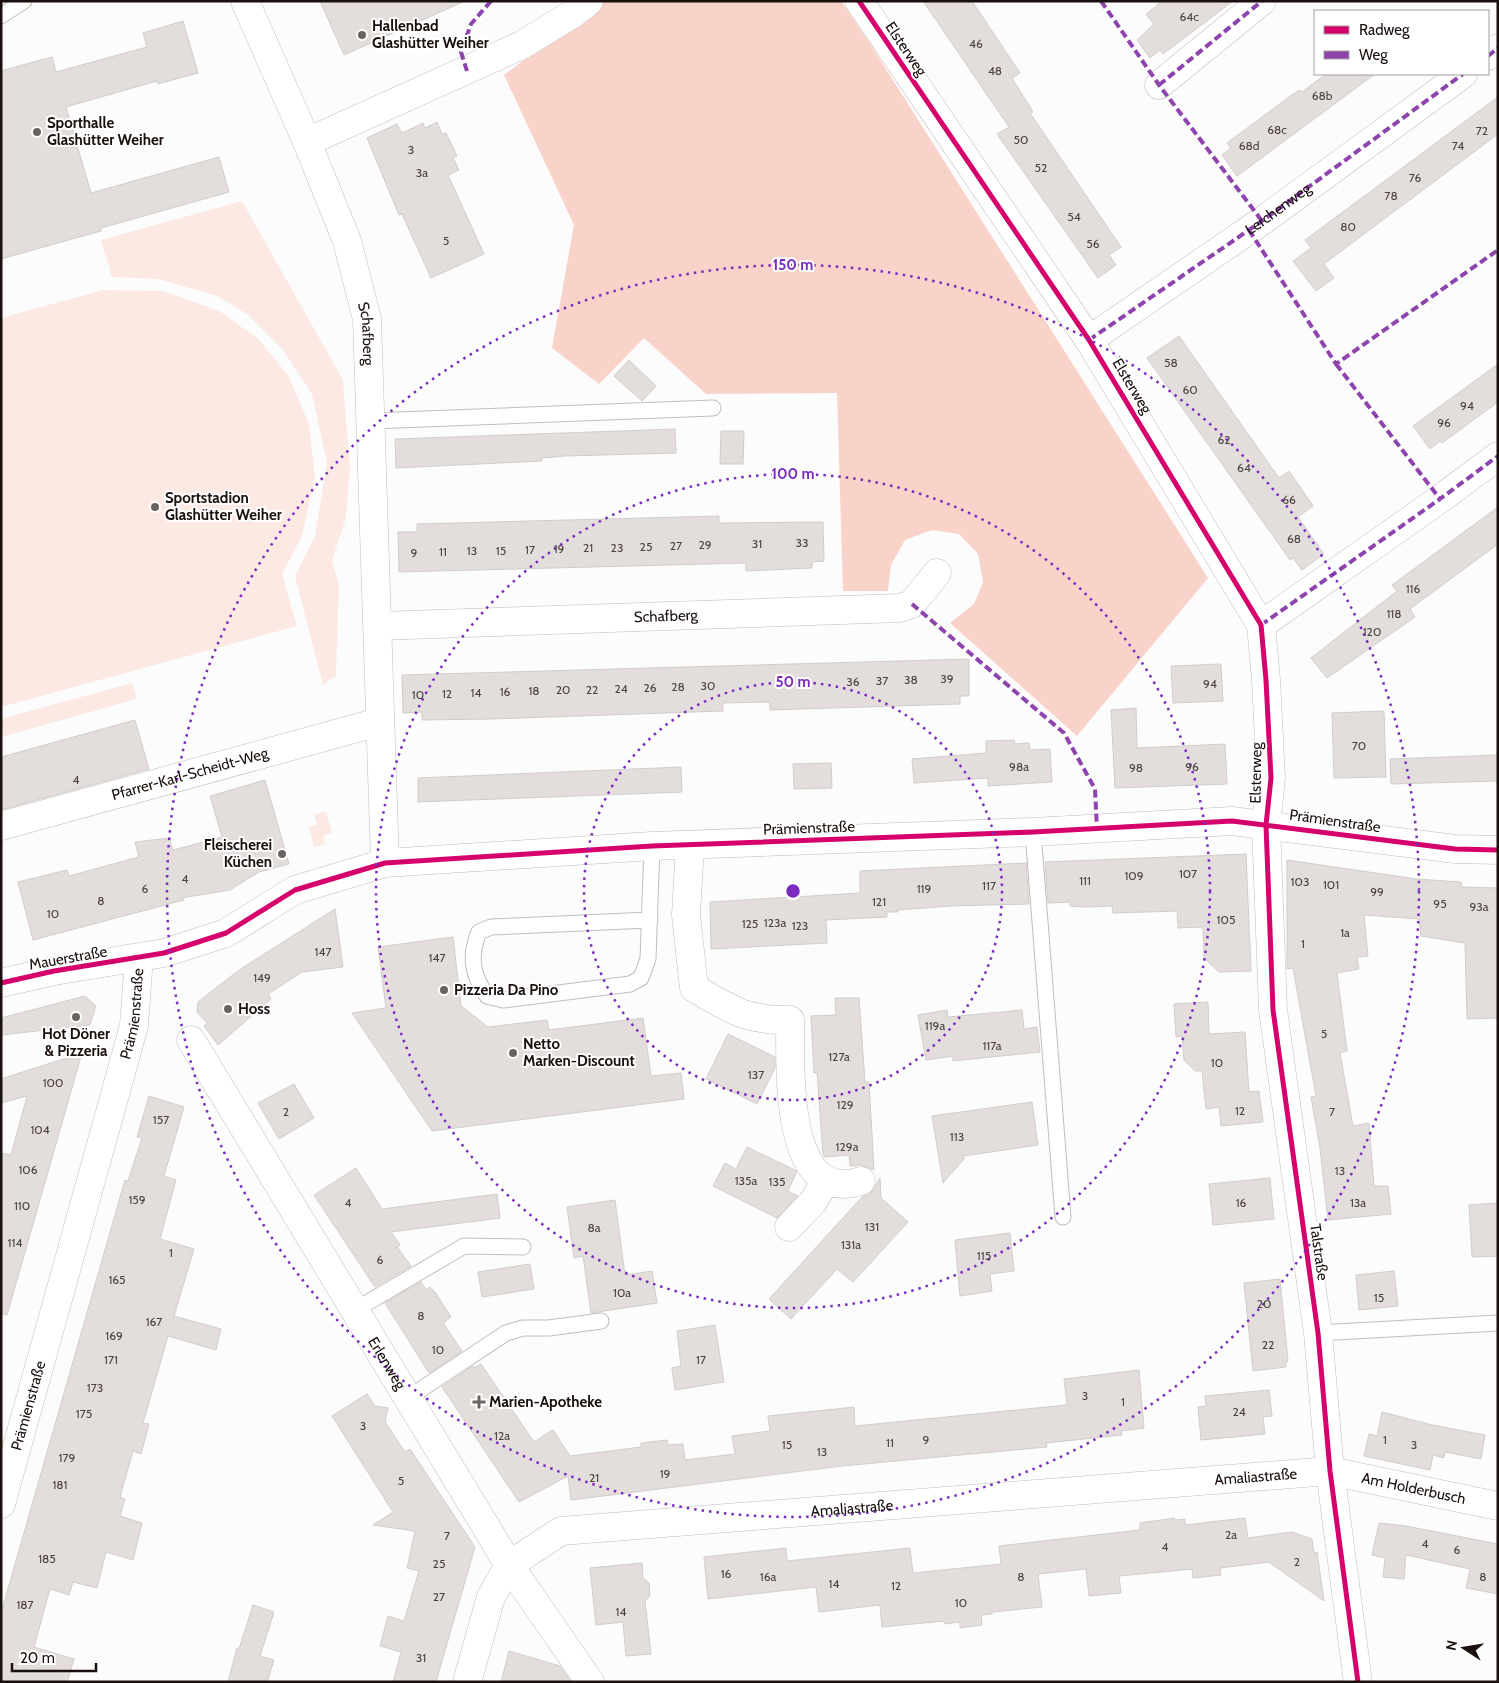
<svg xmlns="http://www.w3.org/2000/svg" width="1499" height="1683" font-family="Cabin,sans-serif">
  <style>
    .green { fill: #fce9e4 }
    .forest { fill: #f9d3c9 }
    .building { fill: #e3dddc; stroke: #d2cdcb }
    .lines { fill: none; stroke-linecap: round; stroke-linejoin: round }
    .service-casing { stroke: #c2bdbb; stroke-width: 17 }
    .minor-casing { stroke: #c2bdbb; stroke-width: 29 }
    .tertiary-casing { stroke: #c2bdbb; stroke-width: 29 }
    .service { stroke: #fff; stroke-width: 15 }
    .minor { stroke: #fff; stroke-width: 28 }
    .tertiary { stroke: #fff; stroke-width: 28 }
    .quiet { stroke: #8e44ad; stroke-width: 4; stroke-dasharray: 8 4; stroke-linecap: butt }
    .cycleway-casing { stroke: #fff; stroke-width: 8 }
    .cycleway { stroke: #d6006c; stroke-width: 5 }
    .ring { fill: none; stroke: #7b2cbf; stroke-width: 2.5; stroke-dasharray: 2.5 5 }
    .poi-dot { fill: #696361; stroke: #fff; stroke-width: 2 }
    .labels { text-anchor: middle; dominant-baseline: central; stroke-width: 4; stroke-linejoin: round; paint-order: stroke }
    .number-label { font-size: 12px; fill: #4c4341 }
    .poi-label { font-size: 15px; font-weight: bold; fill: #1a100d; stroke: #fff; text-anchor: start }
    .street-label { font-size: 15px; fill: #1a100d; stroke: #fff }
    .centre { fill: #7b2cbf; stroke: #fff; stroke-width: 2.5 }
    .ring-label { font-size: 15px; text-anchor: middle; font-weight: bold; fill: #7b2cbf; stroke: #fff; stroke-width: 4; stroke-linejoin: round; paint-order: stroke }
  </style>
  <rect width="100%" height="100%" fill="#fcfcfc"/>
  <path class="green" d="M242,201L343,380L350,468L346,518L332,560L339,586L336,676L323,685L295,576L315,536L327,463L312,394L283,350L247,314L217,296L158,279L112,277L101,240Z
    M103,290L164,291L221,312L258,339L288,375L309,424L315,478L302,536L282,574L297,626L1,707V318Z
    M132,683L137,699L1,737V719Z
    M326,811L332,833L323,835L325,844L314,847L309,827L317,825L314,815Z"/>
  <path class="forest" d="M605,1H841L872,47L1208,578L1077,736L950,623L974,604L983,582L978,554L959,534L932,530L905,540L891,565L888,591H843L837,393L706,394L644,338L599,384L552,348L574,225L504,75Z"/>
  <path class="building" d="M320,1H465L344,55Z
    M923,1H972L1020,73L1012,78L1033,112L1030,113L1121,247L1109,255L1116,265L1098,278L997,134L1009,127Z
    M1162,1H1233L1163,54L1160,50L1150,58L1137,40L1154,24L1146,14Z
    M183,21L198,73L158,84L157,81L66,107L91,193L219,157L229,192L101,228V231L1,259V71L52,57L56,72L147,47L143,33Z
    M1326,74H1375L1237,176L1222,155L1231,148L1227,143L1289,97L1300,90L1302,92Z
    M1498,97V134L1324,264L1334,278L1316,291L1293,261L1311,248L1305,240Z
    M437,122L442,134L446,133L457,156L453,158L459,170L448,175L484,254L431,278L402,214L399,215L367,138L397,124L402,133L423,123L425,128Z
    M1179,336L1279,478L1289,471L1313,506L1298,517L1324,554L1302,570L1293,558L1290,560L1147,358Z
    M629,360L656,386L642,401L614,376Z
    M1498,364V402L1442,443L1440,441L1430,449L1413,426Z
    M675,429L676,453L565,456L542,458V461L396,468L395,439Z
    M721,431H744L743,464H720Z
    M1498,507V544L1410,609L1415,617L1327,678L1311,658L1397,591L1392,585Z
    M719,516V523L823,522L824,561L812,562V568L746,571V563L399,572L398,532H417V524Z
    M969,659V696H960V704L770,710V702L723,703V711L492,719L422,720V712L403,713L402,675Z
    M1221,664L1223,701L1173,703L1171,666Z
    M1136,708L1137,748L1225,744L1227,784L1115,788L1111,710Z
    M1384,711L1386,777L1334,778L1332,713Z
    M135,720L149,769L1,810V757Z
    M1014,740L1015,744L1029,743L1030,750L1050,749L1052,782L988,786V778L914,783L912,759L986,753V741Z
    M1498,755V781L1391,784L1390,759Z
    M831,763L832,788L794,789L793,764Z
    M681,767L682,792L418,802V778Z
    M265,780L289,864L259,872L230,890L181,898L184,900L33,940L18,882L67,870L69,876L139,857L135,842L169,838L173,850L222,837L210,796Z
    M1246,854L1251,971L1219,972L1204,958L1203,927L1178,928L1177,911L1113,913L1112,906L1085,907L1070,906V902L1048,903L1045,862Z
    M1287,860L1416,879L1461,882L1462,887L1498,888V1018L1467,1019L1465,943L1421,936L1419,919L1364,915L1368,956L1357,957L1359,969L1337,973L1347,1051L1340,1053L1353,1126L1369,1123L1374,1186H1388L1391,1214L1328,1220L1320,1148L1311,1097L1316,1096L1293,968L1287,969Z
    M1026,863L1029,904L951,906L898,910V912H887V917L826,920L827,943L711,949L710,902L860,893V871Z
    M335,909L343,967L302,972L268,994L271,999L218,1045L204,1026L207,1023L197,1012L198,1002L239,970Z
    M453,937L461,1006L488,1027L547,1020L549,1030L643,1018L651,1076L681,1073L684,1099L432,1131L352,1013L386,1008L378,947Z
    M85,996L96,1006L90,1025L1,1035V1018Z
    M835,998H859L865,1082H869L874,1170L860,1165L850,1166L849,1155L825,1157L823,1154L817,1072L814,1073L811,1016L836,1015Z
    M1208,1002L1209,1034L1245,1032L1249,1092L1259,1091L1263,1122L1221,1126L1219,1107L1206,1109L1202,1071H1195L1184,1060L1182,1036L1176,1037L1174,1004Z
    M947,1010L948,1017L1022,1010L1024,1029L1037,1027L1040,1052L953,1061V1056L926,1060L918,1015Z
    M728,1034L775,1057V1068L757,1104L706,1079Z
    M82,1053L7,1315L1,1314V1153L11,1155L27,1096L1,1103V1079Z
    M294,1084L314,1118L279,1139L258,1103Z
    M149,1096L184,1107L164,1176L176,1180L160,1239L194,1249L174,1316L221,1329L216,1350L168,1336L143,1423L149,1424L141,1454L133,1451L120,1497L125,1499L120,1516L142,1523L133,1560L106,1552L97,1588L73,1582L69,1595L50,1589L34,1647L74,1659L67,1682H1V1613L125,1180L128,1181L142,1138L137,1137Z
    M1032,1102L1038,1145L964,1156V1159L943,1183L932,1116Z
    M747,1147L797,1171L788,1191L798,1196L777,1218L713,1186L725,1163L736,1169Z
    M356,1168L382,1209L497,1194L500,1218L391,1232L400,1245L397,1247L411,1266L375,1287L314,1195Z
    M880,1178L881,1198L908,1222L853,1282L837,1269L791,1319L769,1299L862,1197L870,1194Z
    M1270,1178L1274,1219L1213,1225L1209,1184Z
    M615,1200L625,1275L652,1271L657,1303L591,1313L583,1256L574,1258L567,1207Z
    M1498,1203V1256L1472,1257L1469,1205Z
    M1010,1233L1014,1271L990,1274L992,1291L960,1296L955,1240Z
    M530,1264L534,1289L482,1297L478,1272Z
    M1394,1271L1398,1306L1359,1310L1356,1275Z
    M1280,1279L1288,1361L1286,1362V1367L1253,1371L1244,1283Z
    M421,1282L426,1290L430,1287L435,1292L451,1317L443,1323L462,1351L429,1373L385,1303Z
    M715,1325L724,1382L675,1390L672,1368L681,1366L677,1331Z
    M481,1364L534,1442L553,1430L570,1456L641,1447V1443L667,1440L668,1445L683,1444L685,1460L735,1454L732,1436L770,1431L768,1416L836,1409L854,1407L855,1426L1067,1405L1064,1379L1139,1370L1144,1428L1121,1431L1122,1435L1046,1443L1047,1447L842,1466L571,1500L568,1476L519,1502L442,1387L473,1366L474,1368Z
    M1269,1390L1272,1416L1263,1417L1265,1434L1201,1440L1198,1407L1206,1406L1205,1396Z
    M367,1394L375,1406L388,1408L385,1422L405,1452L410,1449L475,1547L436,1682H393L401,1652L380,1646L388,1616L404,1621L419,1571L407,1568L415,1531L373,1525L393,1512L332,1416Z
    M1382,1412L1432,1425L1485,1435L1481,1459L1445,1452L1444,1458L1433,1455L1430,1470L1364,1456L1369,1434L1377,1436Z
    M1174,1518L1175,1520L1185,1519V1525L1245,1518L1248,1538L1292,1532L1312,1539L1314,1553L1317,1552L1324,1601L1269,1562L1220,1568L1221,1575L1193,1578L1192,1569L1119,1576L1121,1593L1089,1596L1086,1569L1038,1574L1042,1607L992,1612V1614L981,1615L982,1625L960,1628V1622L945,1624L944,1621L882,1627L880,1605L819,1612L816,1587L708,1599L704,1557L786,1548L787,1561L910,1548L913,1573L1001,1564L999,1546L1140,1530V1523Z
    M1379,1523L1406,1526L1498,1544V1594L1466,1588L1470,1569L1406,1555L1404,1579L1383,1577L1385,1558L1372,1555Z
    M642,1563L643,1578L649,1583L650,1596L645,1601L651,1654L626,1656L623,1622L596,1625L590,1568Z
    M253,1605L274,1612L260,1656L274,1660L267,1682H228L237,1648L239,1649Z
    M509,1651L560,1666L571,1682H501Z"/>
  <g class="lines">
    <defs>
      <path id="service" d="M1,16L24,1
        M371,421L713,408
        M1033,832L1063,1217
        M650,920L491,927L479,932C469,956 472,975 487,996L503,1000L630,984L641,978L648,959L652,846
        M355,1310L464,1246L523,1247
        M1318,1333L1498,1323
        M408,1398L506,1333L523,1328H549L601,1321"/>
      <g id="minor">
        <path id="s1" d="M245,1L307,142L347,241L367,319L385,863"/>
        <path d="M859,1L1089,340L1261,625L1266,680L1271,778L1266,825L1273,1010L1318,1333L1330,1471L1358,1682"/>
        <path d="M1488,56L1498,48"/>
        <path d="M1159,85L1262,1"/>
        <path d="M307,142L522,45L574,13L589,1"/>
        <path id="s2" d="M1089,340L1262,221L1463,74"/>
        <path d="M1261,625L1440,499L1498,456"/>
        <path id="s3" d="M378,626L900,608L912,604L937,573"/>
        <path id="s4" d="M1,826L379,722"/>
        <path d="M690,845L686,915L694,988C730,1009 746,1021 790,1020C791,1065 782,1206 861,1181"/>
        <path id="s5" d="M191,1040L509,1565L590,1682"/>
        <path d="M789,1227L813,1202L826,1180"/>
        <path id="s6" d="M1,1504L129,1044L134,1025L139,958"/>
        <path id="s7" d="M467,1682L491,1597L509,1565L561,1531L1330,1471L1498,1506"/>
      </g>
      <path id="tertiary" d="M1,983L54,971L164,953L226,933L295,890L385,863L652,846L1033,832L1232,821L1455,849L1498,850"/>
    </defs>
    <use href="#service" class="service-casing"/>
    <use href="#minor" class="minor-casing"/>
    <use href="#tertiary" class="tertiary-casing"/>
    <use href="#service" class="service"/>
    <use href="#minor" class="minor"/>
    <use href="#tertiary" class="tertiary"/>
    <path class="quiet" d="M1101,1L1159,85L1262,221
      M1488,56L1498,48
      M467,71L461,52L471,24L491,1
      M1159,85L1262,1
      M1249,230L1336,364L1498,250
      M1089,340L1262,221L1463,74
      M1336,364L1440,499
      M912,604L1064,733L1095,789L1097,829
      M1261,625L1440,499L1498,456"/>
    <defs>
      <path id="cycleway" d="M859,1L1089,340L1261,625L1266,680L1271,778L1266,825L1273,1010L1318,1333L1330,1471L1358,1682
        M1,983L54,971L164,953L226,933L295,890L385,863L652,846L1033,832L1232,821L1455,849L1498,850"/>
    </defs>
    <use href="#cycleway" class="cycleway-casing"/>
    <use href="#cycleway" class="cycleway"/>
  </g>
  <g class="ring">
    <circle cx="793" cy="891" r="209"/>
    <circle cx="793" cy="891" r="417"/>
    <circle cx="793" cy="891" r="626"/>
  </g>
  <g class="poi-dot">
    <circle cx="362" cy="35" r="5"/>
    <circle cx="37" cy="132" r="5"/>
    <circle cx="155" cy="507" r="5"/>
    <circle cx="282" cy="854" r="5"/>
    <circle cx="444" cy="990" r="5"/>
    <circle cx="228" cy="1009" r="5"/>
    <circle cx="76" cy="1017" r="5"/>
    <circle cx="513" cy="1053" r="5"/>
    <path d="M476.5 1394.5h5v5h5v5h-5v5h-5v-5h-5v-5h5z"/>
  </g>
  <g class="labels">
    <g class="number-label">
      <text x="1189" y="16">64c</text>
      <text x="976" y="43">46</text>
      <text x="995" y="70">48</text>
      <text x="1322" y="95">68b</text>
      <text x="1277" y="129">68c</text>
      <text x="1482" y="130">72</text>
      <text x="1021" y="139">50</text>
      <text x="1249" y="145">68d</text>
      <text x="1458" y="145">74</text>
      <text x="411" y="149">3</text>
      <text x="1041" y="167">52</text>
      <text x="422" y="172">3a</text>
      <text x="1415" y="177">76</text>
      <text x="1391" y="195">78</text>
      <text x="1074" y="216">54</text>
      <text x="1348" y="226">80</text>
      <text x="446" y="240">5</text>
      <text x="1093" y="243">56</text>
      <text x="1171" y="362">58</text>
      <text x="1190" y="389">60</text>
      <text x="1467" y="405">94</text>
      <text x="1444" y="422">96</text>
      <text x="1224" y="439">62</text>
      <text x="1244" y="467">64</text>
      <text x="1289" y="499">66</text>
      <text x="1294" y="538">68</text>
      <text x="802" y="542">33</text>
      <text x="757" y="543">31</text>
      <text x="705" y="544">29</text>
      <text x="676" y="545">27</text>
      <text x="646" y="546">25</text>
      <text x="588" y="547">21</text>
      <text x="617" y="547">23</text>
      <text x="559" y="548">19</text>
      <text x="530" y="549">17</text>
      <text x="472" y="550">13</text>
      <text x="501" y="550">15</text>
      <text x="443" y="551">11</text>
      <text x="414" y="552">9</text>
      <text x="1413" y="588">116</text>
      <text x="1394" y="613">118</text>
      <text x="1372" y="631">120</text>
      <text x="947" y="678">39</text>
      <text x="911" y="679">38</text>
      <text x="882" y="680">37</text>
      <text x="853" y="681">36</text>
      <text x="1210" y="683">94</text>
      <text x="708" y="685">30</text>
      <text x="678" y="686">28</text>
      <text x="650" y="687">26</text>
      <text x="621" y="688">24</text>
      <text x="563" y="689">20</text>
      <text x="592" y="689">22</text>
      <text x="534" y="690">18</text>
      <text x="505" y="691">16</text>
      <text x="476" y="692">14</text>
      <text x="447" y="693">12</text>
      <text x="418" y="694">10</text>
      <text x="1359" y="745">70</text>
      <text x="1019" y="766">98a</text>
      <text x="1192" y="766">96</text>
      <text x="1136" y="767">98</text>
      <text x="76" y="779">4</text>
      <text x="1188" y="873">107</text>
      <text x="1134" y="875">109</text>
      <text x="185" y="878">4</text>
      <text x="1085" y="880">111</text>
      <text x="1300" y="881">103</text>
      <text x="1331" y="884">101</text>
      <text x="989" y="885">117</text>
      <text x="145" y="888">6</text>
      <text x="924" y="888">119</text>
      <text x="1377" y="891">99</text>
      <text x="101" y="900">8</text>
      <text x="879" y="901">121</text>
      <text x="1440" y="903">95</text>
      <text x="1479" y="906">93a</text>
      <text x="53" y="913">10</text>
      <text x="1226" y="919">105</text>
      <text x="775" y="922">123a</text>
      <text x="750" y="923">125</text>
      <text x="800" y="925">123</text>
      <text x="1345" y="932">1a</text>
      <text x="1303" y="943">1</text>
      <text x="323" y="951">147</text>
      <text x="437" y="957">147</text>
      <text x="262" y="977">149</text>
      <text x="935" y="1025">119a</text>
      <text x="1324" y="1033">5</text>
      <text x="992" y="1045">117a</text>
      <text x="839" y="1056">127a</text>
      <text x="1217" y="1062">10</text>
      <text x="756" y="1074">137</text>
      <text x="53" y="1082">100</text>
      <text x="845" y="1104">129</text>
      <text x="1240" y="1110">12</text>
      <text x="286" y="1111">2</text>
      <text x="1332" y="1111">7</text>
      <text x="161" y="1119">157</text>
      <text x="40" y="1129">104</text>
      <text x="957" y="1136">113</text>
      <text x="847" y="1146">129a</text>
      <text x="28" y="1169">106</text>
      <text x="1340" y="1170">13</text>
      <text x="746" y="1180">135a</text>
      <text x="777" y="1181">135</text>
      <text x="137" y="1199">159</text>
      <text x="348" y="1202">4</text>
      <text x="1241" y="1202">16</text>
      <text x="1358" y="1202">13a</text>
      <text x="22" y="1205">110</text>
      <text x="872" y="1226">131</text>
      <text x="594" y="1227">8a</text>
      <text x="15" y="1242">114</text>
      <text x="851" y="1244">131a</text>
      <text x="171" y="1252">1</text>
      <text x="984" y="1255">115</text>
      <text x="380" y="1259">6</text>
      <text x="117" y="1279">165</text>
      <text x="622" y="1292">10a</text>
      <text x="1379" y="1297">15</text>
      <text x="1264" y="1303">20</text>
      <text x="421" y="1315">8</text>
      <text x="154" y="1321">167</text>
      <text x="114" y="1335">169</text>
      <text x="1268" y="1344">22</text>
      <text x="438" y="1349">10</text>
      <text x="111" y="1359">171</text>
      <text x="701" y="1359">17</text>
      <text x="95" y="1387">173</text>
      <text x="1085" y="1395">3</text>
      <text x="1123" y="1401">1</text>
      <text x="1239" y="1411">24</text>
      <text x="84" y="1413">175</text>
      <text x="363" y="1425">3</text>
      <text x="502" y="1435">12a</text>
      <text x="926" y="1439">9</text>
      <text x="1385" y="1439">1</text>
      <text x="890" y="1442">11</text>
      <text x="787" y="1444">15</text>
      <text x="1414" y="1444">3</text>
      <text x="822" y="1451">13</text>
      <text x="67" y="1457">179</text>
      <text x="665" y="1473">19</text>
      <text x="594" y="1477">21</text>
      <text x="401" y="1480">5</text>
      <text x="60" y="1484">181</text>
      <text x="1231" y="1534">2a</text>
      <text x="447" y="1535">7</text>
      <text x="1425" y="1543">4</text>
      <text x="1165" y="1546">4</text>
      <text x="1457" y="1549">6</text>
      <text x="47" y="1558">185</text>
      <text x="1297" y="1561">2</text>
      <text x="439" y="1563">25</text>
      <text x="726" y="1573">16</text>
      <text x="768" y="1576">16a</text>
      <text x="1021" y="1576">8</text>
      <text x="1483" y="1576">8</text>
      <text x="834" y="1583">14</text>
      <text x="896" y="1585">12</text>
      <text x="439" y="1596">27</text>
      <text x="961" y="1602">10</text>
      <text x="25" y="1604">187</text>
      <text x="621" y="1611">14</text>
      <text x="421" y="1657">31</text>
    </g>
    <g class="poi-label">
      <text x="372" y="26">Hallenbad<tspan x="372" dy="17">Glashütter Weiher</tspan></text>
      <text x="47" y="123">Sporthalle<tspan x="47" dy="17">Glashütter Weiher</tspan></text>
      <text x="165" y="498">Sportstadion<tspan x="165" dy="17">Glashütter Weiher</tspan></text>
      <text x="272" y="845" text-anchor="end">Fleischerei<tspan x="272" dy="17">Küchen</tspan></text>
      <text x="454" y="990">Pizzeria Da Pino</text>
      <text x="238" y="1009">Hoss</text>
      <text x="76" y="1034" text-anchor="middle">Hot Döner<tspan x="76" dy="17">&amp; Pizzeria</tspan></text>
      <text x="523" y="1044">Netto<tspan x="523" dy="17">Marken-Discount</tspan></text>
      <text x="489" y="1402">Marien-Apotheke</text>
    </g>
    <g class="street-label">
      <text transform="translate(906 49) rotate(56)">Elsterweg</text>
      <text stroke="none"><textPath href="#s2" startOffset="230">Lerchenweg</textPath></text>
      <text stroke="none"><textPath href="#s1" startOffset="356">Schafberg</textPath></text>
      <text transform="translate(1132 386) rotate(59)">Elsterweg</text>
      <text stroke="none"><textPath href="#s3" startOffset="288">Schafberg</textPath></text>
      <text transform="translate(1256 773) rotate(-89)">Elsterweg</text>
      <text stroke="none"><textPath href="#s4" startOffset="196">Pfarrer-Karl-Scheidt-Weg</textPath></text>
      <text transform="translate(1335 821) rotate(8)">Prämienstraße</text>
      <text transform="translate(809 828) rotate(-2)">Prämienstraße</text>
      <text transform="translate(68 958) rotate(-10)">Mauerstraße</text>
      <text stroke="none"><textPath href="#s6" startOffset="508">Prämienstraße</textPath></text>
      <text transform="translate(1319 1252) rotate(82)">Talstraße</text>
      <text stroke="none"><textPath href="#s5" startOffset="378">Erlenweg</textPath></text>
      <text stroke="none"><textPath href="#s6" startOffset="102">Prämienstraße</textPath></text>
      <text stroke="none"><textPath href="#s7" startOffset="884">Amaliastraße</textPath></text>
      <text stroke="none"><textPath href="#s7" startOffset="1044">Am Holderbusch</textPath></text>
      <text stroke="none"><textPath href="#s7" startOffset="479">Amaliastraße</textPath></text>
    </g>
  </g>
  <circle cx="793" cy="891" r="8" class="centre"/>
  <g class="ring-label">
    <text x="793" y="270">150 m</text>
    <text x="793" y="479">100 m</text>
    <text x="793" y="687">50 m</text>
  </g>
  <rect width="1499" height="1683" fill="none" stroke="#1a100d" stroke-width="5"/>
  <rect x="1314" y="10" width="175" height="65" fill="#ffffff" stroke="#a39f9e"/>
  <rect x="1324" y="26" width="25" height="8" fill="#d6006c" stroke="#a39f9e"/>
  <text x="1359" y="35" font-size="15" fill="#1a100d">Radweg</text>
  <rect x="1324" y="51" width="25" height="8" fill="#8e44ad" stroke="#a39f9e"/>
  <text x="1359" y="60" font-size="15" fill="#1a100d">Weg</text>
  <g transform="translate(1464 1648) rotate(282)" stroke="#ffffff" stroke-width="4" paint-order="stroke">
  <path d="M0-4L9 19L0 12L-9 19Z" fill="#1a100d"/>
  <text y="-8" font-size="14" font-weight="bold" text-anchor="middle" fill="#1a100d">N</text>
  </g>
  <path d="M12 1663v8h84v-8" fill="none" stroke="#1a100d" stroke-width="2.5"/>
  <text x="20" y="1663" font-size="15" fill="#1a100d" stroke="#ffffff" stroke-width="4" paint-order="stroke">20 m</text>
</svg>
